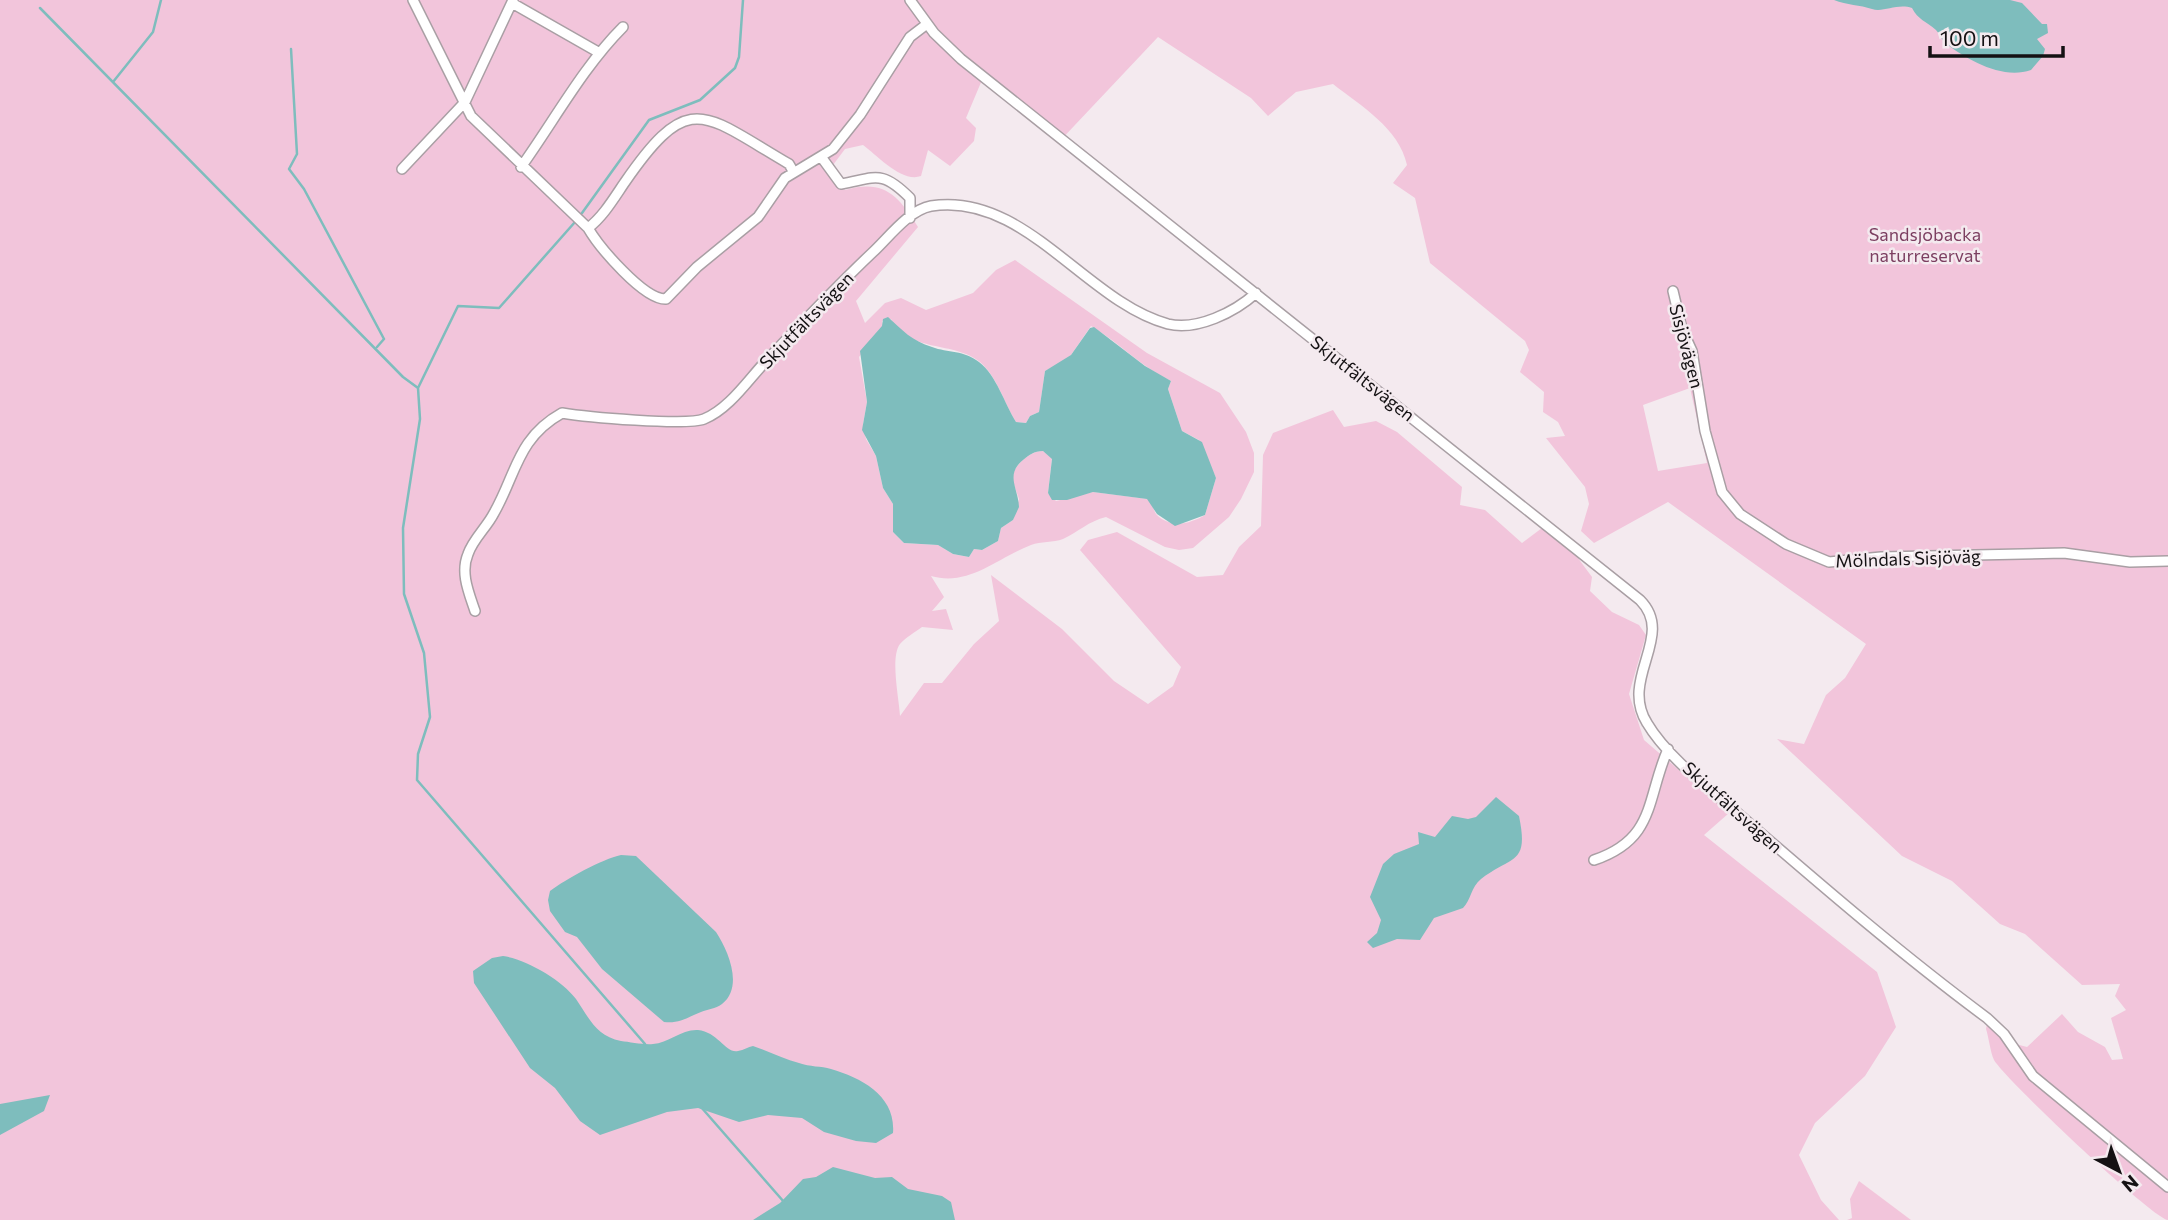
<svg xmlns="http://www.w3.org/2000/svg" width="2168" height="1220" font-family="Commissioner,sans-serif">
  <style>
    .green { fill: #f2c5db; fill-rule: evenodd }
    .water { fill: #7ebdbd }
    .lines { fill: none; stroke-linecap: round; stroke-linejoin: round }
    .stream { stroke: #7ebdbd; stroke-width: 2.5 }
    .street-casing { stroke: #a99fa4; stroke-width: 12 }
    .street { stroke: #fff; stroke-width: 9 }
    .labels { text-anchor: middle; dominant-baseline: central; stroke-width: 5; stroke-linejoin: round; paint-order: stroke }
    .park-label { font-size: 18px; fill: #7c3f61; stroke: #f4eaef }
    .street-label { font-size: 18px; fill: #141113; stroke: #f4eaef }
  </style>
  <rect width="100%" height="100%" fill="#f4eaef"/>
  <path class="green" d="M0,0H2168V1220C2151,1217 2005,1079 1994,1060C1990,1051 1989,1038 1986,1029L1987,1024L2008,1042L2027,1047L2062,1014L2078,1032L2105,1047L2112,1060L2123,1059L2111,1018L2126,1010L2115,996L2120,984L2082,985L2025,934L2000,924L1952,881L1902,856L1777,739L1804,744L1826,695L1845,678L1866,644L1668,502L1594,543L1581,531L1589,504L1585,487L1546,438L1565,436L1558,422L1543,412L1544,392L1520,372L1529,350L1525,341L1430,263L1415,198L1393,183L1407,165C1399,128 1361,106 1333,84L1296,92L1268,116L1251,98L1158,37L1058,143L982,80L966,118L976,128L974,141L950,166L928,150L921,176C902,183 878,156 863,145L845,149L830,169L845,190C884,179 898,195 918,227L856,301L865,323L885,303L901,298L926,310L973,293L996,270L1015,260L1147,353L1220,393L1246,432L1254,453V472L1241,499L1229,517L1193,548L1179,550L1165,547L1106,517C1089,521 1078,532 1063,539C1053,543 1041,541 1031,545C997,558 969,587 931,576L944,597L932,611L946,609L953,630L922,627C915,632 905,638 900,644C890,657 899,698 900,716L924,683H942L974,644L999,621L991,575L1062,629L1114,681L1148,704L1173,686L1181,667L1080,550L1088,540L1117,532L1197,577L1223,575L1239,547L1261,526L1263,455L1273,433L1333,410L1344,427L1376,421L1397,432L1462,487L1460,505L1485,510L1522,543L1546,525L1572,550L1592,577L1590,591L1612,612L1639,625L1646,635L1629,694L1644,740L1729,813L1704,835L1877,972L1896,1027L1865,1076L1815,1123L1799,1155L1821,1200L1839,1220H0ZM891,319C908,353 955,341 980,362C998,378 1004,403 1016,422L1026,423L1030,416L1039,412L1045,371L1069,358L1091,326C1120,343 1141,367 1171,381L1168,389L1182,431L1199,440L1216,478L1205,515C1190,524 1170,529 1156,514C1153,509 1153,504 1148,499L1093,492L1056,501L1048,493L1052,458L1043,451C1029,451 1017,464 1011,476L1019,499L1013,520L1001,528L998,541L982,550L974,549L969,557L953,554L938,545L904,543L893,532V504L883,488L876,456L866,439L863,424L867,402L859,357L883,326L882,321ZM1690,388L1707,463L1658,471L1643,405Z
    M1859,1181L1911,1220H1847L1852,1218L1850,1199Z"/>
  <path class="water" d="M1834,0H2010L2022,3L2042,24H2047L2048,33L2037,39L2045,49L2043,56L2031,70C2002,80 1968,60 1945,43C1941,39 1940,34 1936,30C1926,21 1918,20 1912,8C1897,3 1883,13 1872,9C1860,5 1847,5 1834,0Z
    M888,317C902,330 912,341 932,347C948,353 964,350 979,362C997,376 1004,403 1016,422L1026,423L1030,416L1039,412L1045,371L1071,355L1090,328L1094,327L1145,366L1171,381L1168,389L1182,431L1202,442L1216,478L1205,515L1175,526L1157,514L1147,499L1093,492L1067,500H1052L1048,493L1052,459L1043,451C1034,451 1029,455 1023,460C1005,475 1018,487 1019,507L1013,520L1001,528L998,541L982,550L974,549L969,557L953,554L938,545L904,543L893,532V504L883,488L876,456L862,430L867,402L860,351L882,326L883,319Z
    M1496,797L1519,816C1529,865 1513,855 1481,879C1471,887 1471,900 1463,908L1434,918L1420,940L1397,939L1373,948L1367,942L1377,933L1381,920L1370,897L1383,864L1394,854L1419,844L1418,832L1435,837L1452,816L1468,819L1476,817Z
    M621,855L636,856L716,932C728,950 744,987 722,1004C715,1009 708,1009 701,1012C688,1017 679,1024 664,1022L602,969L577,937L565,932L550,911L548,900L550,891C566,879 602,859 621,855Z
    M503,956C526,959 562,980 576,999C589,1018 596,1036 621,1041C630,1042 644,1045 653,1044C668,1043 682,1029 698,1030C718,1032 726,1054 738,1051C744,1050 748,1047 753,1046C768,1051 784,1059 799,1063C810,1067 821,1066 831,1069C862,1078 896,1096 893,1133L876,1143L856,1141L824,1132L802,1118L768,1115L739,1122L698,1108L667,1112L600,1135L580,1121L555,1088L530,1068L474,983L473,971L492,958Z
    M50,1095L44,1111L0,1135V1104Z
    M833,1167L875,1178L892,1177L908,1189L942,1196L951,1202L955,1220H753L780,1203L803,1179L816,1177Z"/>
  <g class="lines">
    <path class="stream" d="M40,8L403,377L418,388L420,419L403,528L404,594L424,653L430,717L418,754L417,780L645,1044
      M291,49L297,154L289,169L304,189L384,339L377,347
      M113,82L153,32L161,0
      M582,213L649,120L700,100L735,68L739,57L743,0
      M418,388L458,306L499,308L575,222
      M701,1107L784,1202"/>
    <defs>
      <path id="street" d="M413,0L471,116L588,228
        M910,0L934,33L961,59L1640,600C1676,636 1619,678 1647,723C1667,757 1711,790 1741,816C1821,885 1902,955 1987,1018L2004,1034L2033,1076L2168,1187
        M512,3L598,52
        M822,158L841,184C876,178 881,169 910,198V218
        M521,167C554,121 583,67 623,27
        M402,169L465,102L513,0
        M793,171L789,164C703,114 690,88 625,182C614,198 603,217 588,228C599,247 644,300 666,299L697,267L758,217L785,178L833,149L860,115L910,37L927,24
        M1673,291L1682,329L1692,351L1705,431L1722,492L1740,514L1786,544L1829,562L1881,557L2064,553L2130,562L2168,561
        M475,611C469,593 460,573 468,554C473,539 487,527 494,513C516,475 517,438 562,413C585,417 687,426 704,419C729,409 748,380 766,361C801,324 836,287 873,252C889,237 909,210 931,206C1024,191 1086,302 1168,324C1197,331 1235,312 1256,293
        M1594,860C1656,839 1646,799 1668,749"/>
    </defs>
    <use href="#street" class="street-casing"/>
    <use href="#street" class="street"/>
  </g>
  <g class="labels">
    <g class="park-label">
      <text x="1925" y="234">Sandsjöbacka<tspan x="1925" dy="21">naturreservat</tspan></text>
    </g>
    <g class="street-label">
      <text transform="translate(806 320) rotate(-46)">Skjutfältsvägen</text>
      <text transform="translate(1687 346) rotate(75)">Sisjövägen</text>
      <text transform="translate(1363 378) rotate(38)">Skjutfältsvägen</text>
      <text transform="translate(1908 558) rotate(-2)">Mölndals Sisjöväg</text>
      <text transform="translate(1733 807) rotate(42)">Skjutfältsvägen</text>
    </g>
  </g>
  <g transform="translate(2119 1171) rotate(139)" stroke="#f4eaef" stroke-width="5" paint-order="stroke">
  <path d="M0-5L12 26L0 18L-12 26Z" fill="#141113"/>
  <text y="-10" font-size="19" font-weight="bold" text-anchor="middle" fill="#141113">N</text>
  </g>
  <path d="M1930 46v10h133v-10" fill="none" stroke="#141113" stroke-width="3.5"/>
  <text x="1940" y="46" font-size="21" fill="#141113" stroke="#f4eaef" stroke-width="5" paint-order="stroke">100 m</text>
</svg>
